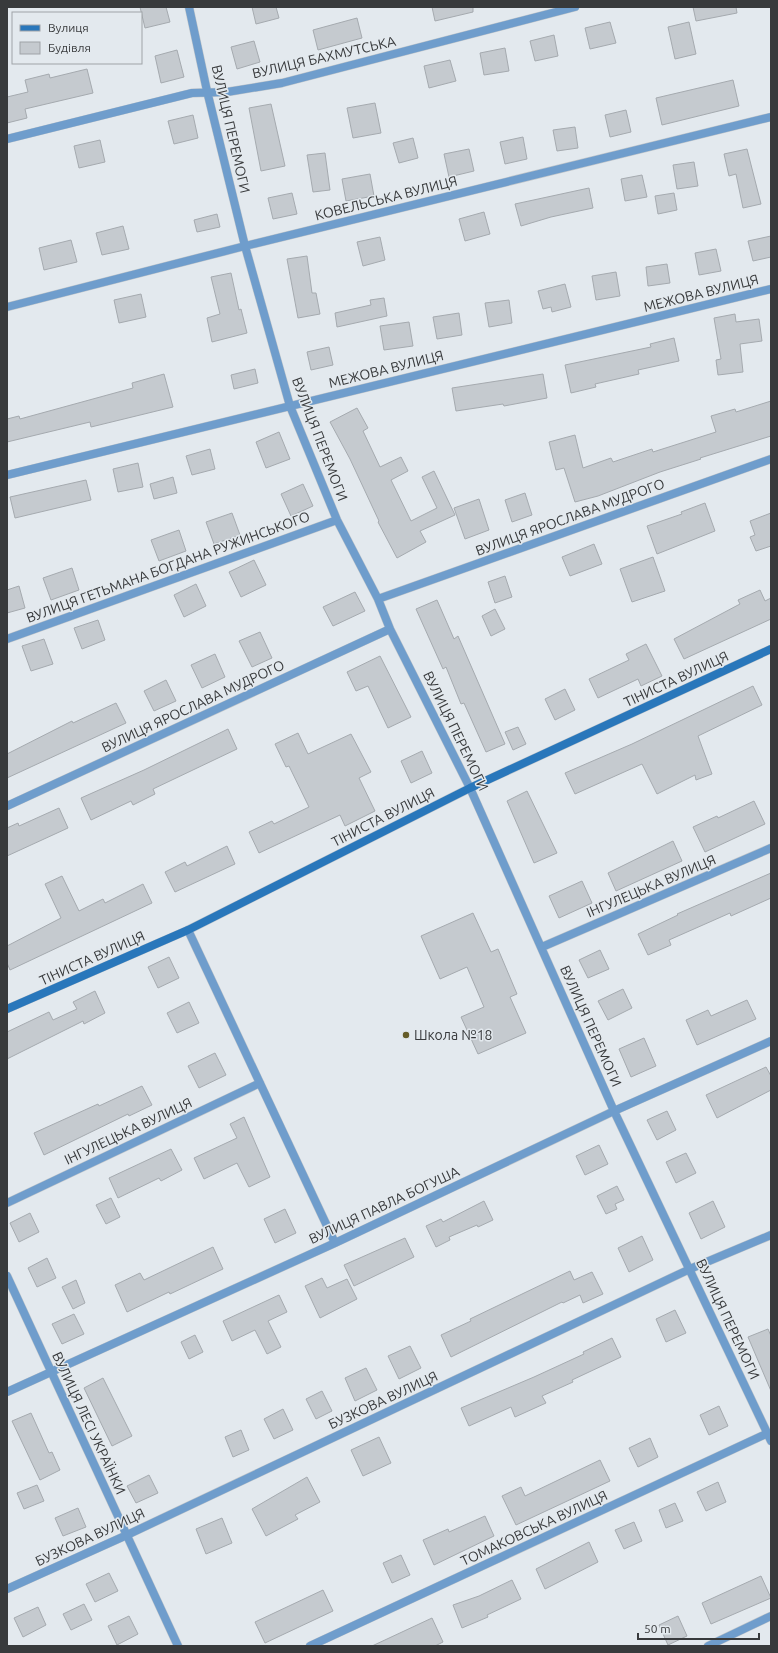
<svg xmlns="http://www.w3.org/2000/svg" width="778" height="1653" font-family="Ubuntu,sans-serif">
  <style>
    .building { fill: #c5cacf; stroke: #a5aaaf }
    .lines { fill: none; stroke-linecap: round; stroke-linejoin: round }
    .street-casing { stroke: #c1c6ca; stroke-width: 9 }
    .secondary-casing { stroke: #c1c6ca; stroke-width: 9 }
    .street { stroke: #6f9dcc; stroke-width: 8 }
    .secondary { stroke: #2977bb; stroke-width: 8 }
    .poi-dot { fill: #655c28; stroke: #e3e9ee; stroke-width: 1.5 }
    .labels { text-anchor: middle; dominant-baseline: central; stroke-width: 3; stroke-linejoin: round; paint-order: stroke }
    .street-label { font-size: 14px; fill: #383a3c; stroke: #e3e9ee }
    .poi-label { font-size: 14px; fill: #383a3c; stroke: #e3e9ee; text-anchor: start }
  </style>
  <rect width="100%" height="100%" fill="#e3e9ee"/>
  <path class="building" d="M140,7H166L170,22L145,28Z
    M252,7H276L279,18L256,24Z
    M432,7H473V12L435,21Z
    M693,7H736L737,13L696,21Z
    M357,18L362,38L318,50L313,30Z
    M610,22L616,43L590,49L585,28Z
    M689,22L696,54L675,59L668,27Z
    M554,35L558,56L535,61L530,41Z
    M254,41L260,62L237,69L231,47Z
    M505,48L509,71L484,75L480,53Z
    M177,50L184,77L161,83L155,56Z
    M450,60L456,81L429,88L424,66Z
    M87,69L93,93L25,109L27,118L7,123V97L28,92L25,80L49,74L50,78Z
    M733,80L739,106L662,125L656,98Z
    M375,103L381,133L353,138L347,108Z
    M271,104L285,166L261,171L249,108Z
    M626,110L631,132L610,137L605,115Z
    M193,115L198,138L174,144L168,121Z
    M575,127L578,148L557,151L553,130Z
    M523,137L527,159L505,164L500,142Z
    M413,138L418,158L399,163L393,143Z
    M100,140L105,162L79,168L74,146Z
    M469,149L474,171L449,177L444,154Z
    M747,149L761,204L743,208L736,174L729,176L724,154Z
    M325,153L330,190L313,192L307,155Z
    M694,162L698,186L677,189L673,165Z
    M370,174L374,196L346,201L342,179Z
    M642,175L647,197L625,201L621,179Z
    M589,188L593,208L551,217L521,226L515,204Z
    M292,193L297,214L273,219L268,198Z
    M674,193L677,210L658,214L655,196Z
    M484,212L490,234L465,241L459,219Z
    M217,214L220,227L197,232L194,220Z
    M123,226L129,249L102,255L96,233Z
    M771,236V257L753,261L748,241Z
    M380,237L385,260L363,266L357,242Z
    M71,240L77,262L44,270L39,248Z
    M716,249L721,271L699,275L695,253Z
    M307,256L312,293H316L320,314L298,318L287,259Z
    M667,264L670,283L648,286L646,267Z
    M616,272L620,296L596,300L592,276Z
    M231,273L239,310L241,309L247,333L212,342L207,318L220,314L211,277Z
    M565,284L571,307L552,312L551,307L543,309L538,291Z
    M141,294L146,317L119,323L114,300Z
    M384,298L387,316L337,327L335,313L371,305L370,300Z
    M509,300L512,323L489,327L485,303Z
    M459,313L462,335L437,339L433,317Z
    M735,314L736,322L759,319L762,341L740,344L743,372L718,375L716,360L721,359L714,318Z
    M409,322L413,346L384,350L380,326Z
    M674,338L679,361L638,370L639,374L595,384L596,387L571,393L565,365L651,347L650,344Z
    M329,347L333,365L311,370L307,352Z
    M255,369L258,383L234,389L231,375Z
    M164,374L173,407L91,427L90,422L7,442V419L19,416L20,419L133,388L132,383Z
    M543,374L547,398L504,406L503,404L456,411L452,388Z
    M771,401V436L700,458L701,459L660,472L598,496L575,502L564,468L556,470L549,442L575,435L583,468L611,458L613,462L652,449L653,452L716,432L711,416L735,409L736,412Z
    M357,408L368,428L363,431L380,467L401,457L408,471L391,480L411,521L437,508L422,477L434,471L455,515L420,531L426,542L397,558L378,522L379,521L350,459L330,422Z
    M279,432L290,459L266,468L256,442Z
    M210,449L215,469L192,475L186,456Z
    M138,463L143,487L118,492L113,469Z
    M173,477L177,493L154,499L150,484Z
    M86,480L91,500L15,518L10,497Z
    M303,484L313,506L291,516L281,494Z
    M525,493L532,515L512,522L505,500Z
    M479,499L489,530L465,539L454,508Z
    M705,503L715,531L657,554L647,526L682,514L681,512Z
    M232,513L240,535L214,544L206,522Z
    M771,513V546L756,551L750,537L755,535L750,521Z
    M179,530L186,551L159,561L151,540Z
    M594,544L602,564L570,576L562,557Z
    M653,557L665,591L632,602L620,569Z
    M254,560L266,585L241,597L229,572Z
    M72,568L79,590L51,600L43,578Z
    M505,576L512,597L495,603L488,582Z
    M196,584L206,606L184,617L174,595Z
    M19,586L25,608L7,613V590Z
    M760,590L765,601L771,598V619L684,659L674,639L740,604L738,600Z
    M355,592L365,611L333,626L323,607Z
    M437,600L454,639L458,636L505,744L486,752L464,703L461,704L446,667L443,669L416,609Z
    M495,609L505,629L491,636L482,616Z
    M98,620L105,640L82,649L74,628Z
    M260,632L272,658L252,667L239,641Z
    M44,639L53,664L31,671L22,646Z
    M646,644L662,676L641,686L638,679L598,698L589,679L629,660L626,654Z
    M215,654L225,677L202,688L191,665Z
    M380,656L411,717L388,728L368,686L356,691L347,672Z
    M166,680L176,701L154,711L144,691Z
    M753,686L762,705L698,736L712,774L696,780L695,775L657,794L642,764L575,794L565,773L632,744Z
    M565,689L575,710L555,720L545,699Z
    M116,703L126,723L7,778V754L72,721L73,723Z
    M518,727L526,744L513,750L505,732Z
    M228,729L237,749L153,789L155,794L133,805L131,801L91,820L81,798L144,770Z
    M298,733L308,754L351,734L371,772L359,778L375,811L345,826L340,815L259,853L249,832L272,821L274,824L309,807L289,766L286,767L275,744Z
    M422,751L432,773L411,783L401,761Z
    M527,791L557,853L534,863L507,801Z
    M754,801L765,824L705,852L693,827L717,816L718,818Z
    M59,808L68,828L7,856V828L18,823L19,826Z
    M673,841L682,861L616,891L608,873Z
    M227,846L235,864L175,892L165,872L185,862L187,866Z
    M771,873V898L731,916L730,913L669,940L671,945L648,955L638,934L678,915L677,914Z
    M62,876L79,911L103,899L105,903L143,884L152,903L10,970L7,963V946L61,918L45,884Z
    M582,881L592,903L559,918L549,896Z
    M473,913L491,952L498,949L517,994L510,997L526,1033L478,1054L461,1017L484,1007L467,967L440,979L421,936Z
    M600,950L609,969L588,978L579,960Z
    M169,957L179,978L158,988L148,967Z
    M623,989L632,1008L608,1020L598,1001Z
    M95,991L105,1013L84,1024L83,1021L7,1059V1032L49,1012L53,1020L77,1009L73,1002Z
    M747,1000L756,1019L697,1045L686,1020L708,1010L711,1016Z
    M189,1002L199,1023L177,1033L167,1013Z
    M644,1038L656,1066L631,1077L619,1049Z
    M215,1053L226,1075L199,1088L188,1066Z
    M766,1067L771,1076V1090L717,1118L706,1095Z
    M142,1086L152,1105L129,1116L128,1114L44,1155L34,1133L98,1104L99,1106Z
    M667,1111L676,1130L657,1140L647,1120Z
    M244,1117L270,1177L249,1187L237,1163L204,1179L194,1158L237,1138L230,1124Z
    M599,1145L608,1164L585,1175L576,1156Z
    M171,1149L182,1170L161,1181L159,1178L118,1198L109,1178Z
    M686,1153L696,1173L676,1183L666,1162Z
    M617,1186L624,1200L615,1204L617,1209L606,1214L597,1196Z
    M111,1198L120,1217L106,1224L96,1205Z
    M484,1201L493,1220L478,1227L477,1225L449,1237L450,1240L436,1247L426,1226L441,1219L443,1222Z
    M713,1201L725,1227L701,1239L689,1213Z
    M285,1209L296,1233L275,1243L264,1219Z
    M30,1213L39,1232L19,1242L10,1223Z
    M642,1236L653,1260L629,1272L618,1248Z
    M405,1238L414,1257L354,1286L344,1265Z
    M213,1247L223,1269L170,1294L169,1292L127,1312L115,1285L140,1273L144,1280Z
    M47,1258L56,1278L37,1287L28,1268Z
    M570,1271L574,1280L592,1272L603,1294L583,1303L580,1295L563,1303L562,1302L451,1357L441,1335L471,1321L470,1319Z
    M322,1278L327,1288L347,1279L357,1299L320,1318L305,1286Z
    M76,1280L85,1303L73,1309L62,1287Z
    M279,1295L287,1312L268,1321L281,1347L267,1354L255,1330L232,1341L223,1321Z
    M675,1310L686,1333L666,1342L656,1319Z
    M74,1314L84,1334L62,1344L52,1324Z
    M768,1329L771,1336V1391L748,1337Z
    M195,1335L203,1352L189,1359L181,1342Z
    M612,1338L621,1357L572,1380L573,1382L542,1396L546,1403L515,1417L511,1407L469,1426L461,1408L534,1377L584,1354L583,1352Z
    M410,1346L421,1368L399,1379L388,1356Z
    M366,1368L377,1390L355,1401L345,1378Z
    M103,1378L132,1436L112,1446L84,1388Z
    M322,1391L332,1411L316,1419L306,1399Z
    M719,1406L728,1426L709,1435L700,1415Z
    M283,1409L293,1430L274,1439L264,1419Z
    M31,1413L49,1453L52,1452L60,1470L40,1480L12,1421Z
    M241,1430L249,1450L233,1457L225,1437Z
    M379,1437L391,1463L363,1476L351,1450Z
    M650,1438L658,1457L638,1467L629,1448Z
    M600,1460L610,1481L516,1525L502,1496L521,1487L525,1496Z
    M149,1475L158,1493L136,1503L127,1486Z
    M307,1477L320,1502L295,1515L298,1519L266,1536L252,1509Z
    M718,1482L726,1502L706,1511L697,1492Z
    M37,1485L44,1501L24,1509L17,1493Z
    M675,1503L683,1521L666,1528L659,1510Z
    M78,1508L86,1527L63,1536L55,1518Z
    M485,1516L494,1536L434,1565L423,1540L448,1529L449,1532Z
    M222,1518L232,1543L206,1554L196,1529Z
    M634,1522L642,1541L624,1549L615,1530Z
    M589,1542L598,1562L545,1589L536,1569Z
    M401,1555L410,1575L392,1583L383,1563Z
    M109,1573L118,1591L95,1602L86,1584Z
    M761,1576L771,1598L711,1624L702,1603Z
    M512,1580L521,1599L487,1615L488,1617L462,1628L453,1605L479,1596Z
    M323,1590L333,1611L265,1643L255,1622Z
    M84,1604L92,1620L71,1630L63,1614Z
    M38,1607L46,1625L23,1637L14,1618Z
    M129,1616L138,1634L117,1645L108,1626Z
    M678,1616L687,1636L668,1645L659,1625Z
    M432,1618L443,1642L435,1646H372Z"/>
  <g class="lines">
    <defs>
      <path id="street" d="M189,7L207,91L245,246L290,406L337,520L378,599L390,629L470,788L614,1111L771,1441
        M7,139L192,93L227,92L282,83L575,7
        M7,307L245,246L771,117
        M7,475L771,289
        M378,599L771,459
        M7,639L337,520
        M7,806L390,629
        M188,930L335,1243
        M542,947L771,848
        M7,1203L260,1083
        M7,1276L178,1646
        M7,1392L335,1243L614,1111L771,1041
        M7,1589L127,1535L690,1269L771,1235
        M310,1646L768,1433
        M708,1646L771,1616"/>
      <path id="secondary" d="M7,1009L188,930L470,788L771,649"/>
    </defs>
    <use href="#street" class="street-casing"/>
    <use href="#secondary" class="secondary-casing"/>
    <use href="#street" class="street"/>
    <use href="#secondary" class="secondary"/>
  </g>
  <circle class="poi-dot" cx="406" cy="1035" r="4"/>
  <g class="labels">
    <g class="street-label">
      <text transform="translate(324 57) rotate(-13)">ВУЛИЦЯ БАХМУТСЬКА</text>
      <text transform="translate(231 129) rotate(77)">ВУЛИЦЯ ПЕРЕМОГИ</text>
      <text transform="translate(386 198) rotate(-14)">КОВЕЛЬСЬКА ВУЛИЦЯ</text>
      <text transform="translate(701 293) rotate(-14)">МЕЖОВА ВУЛИЦЯ</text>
      <text transform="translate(386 369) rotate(-14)">МЕЖОВА ВУЛИЦЯ</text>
      <text transform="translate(320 439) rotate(69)">ВУЛИЦЯ ПЕРЕМОГИ</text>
      <text transform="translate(570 517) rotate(-20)">ВУЛИЦЯ ЯРОСЛАВА МУДРОГО</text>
      <text transform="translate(168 567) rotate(-20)">ВУЛИЦЯ ГЕТЬМАНА БОГДАНА РУЖИНСЬКОГО</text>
      <text transform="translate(676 679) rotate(-25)">ТІНИСТА ВУЛИЦЯ</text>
      <text transform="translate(193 706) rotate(-25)">ВУЛИЦЯ ЯРОСЛАВА МУДРОГО</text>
      <text transform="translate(456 731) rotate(64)">ВУЛИЦЯ ПЕРЕМОГИ</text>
      <text transform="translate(383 817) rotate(-27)">ТІНИСТА ВУЛИЦЯ</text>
      <text transform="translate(651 886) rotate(-23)">ІНГУЛЕЦЬКА ВУЛИЦЯ</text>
      <text transform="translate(92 958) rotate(-24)">ТІНИСТА ВУЛИЦЯ</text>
      <text transform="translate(591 1026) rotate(66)">ВУЛИЦЯ ПЕРЕМОГИ</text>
      <text transform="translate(128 1131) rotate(-25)">ІНГУЛЕЦЬКА ВУЛИЦЯ</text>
      <text transform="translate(384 1205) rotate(-25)">ВУЛИЦЯ ПАВЛА БОГУША</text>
      <text transform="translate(728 1319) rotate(65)">ВУЛИЦЯ ПЕРЕМОГИ</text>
      <text transform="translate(383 1400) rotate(-25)">БУЗКОВА ВУЛИЦЯ</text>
      <text transform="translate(89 1423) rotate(65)">ВУЛИЦЯ ЛЕСІ УКРАЇНКИ</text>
      <text transform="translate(534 1528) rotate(-25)">ТОМАКОВСЬКА ВУЛИЦЯ</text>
      <text transform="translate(90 1537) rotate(-25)">БУЗКОВА ВУЛИЦЯ</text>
    </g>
    <g class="poi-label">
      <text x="414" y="1035">Школа №18</text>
    </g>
  </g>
  <rect width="778" height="1653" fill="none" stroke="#383a3c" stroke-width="16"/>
  <rect x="12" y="12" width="130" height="52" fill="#e3e9ee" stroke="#9fa3a7"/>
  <rect x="20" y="25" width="20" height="6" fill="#2977bb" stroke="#9fa3a7"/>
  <text x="48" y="32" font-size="12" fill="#383a3c">Вулиця</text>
  <rect x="20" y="42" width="20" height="12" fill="#c5cacf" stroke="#9fa3a7"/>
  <text x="48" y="52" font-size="12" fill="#383a3c">Будівля</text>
  <path d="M638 1633v6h121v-6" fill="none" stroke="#383a3c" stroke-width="2"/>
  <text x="644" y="1633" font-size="12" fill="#383a3c" stroke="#e3e9ee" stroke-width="3" paint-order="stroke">50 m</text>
</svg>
